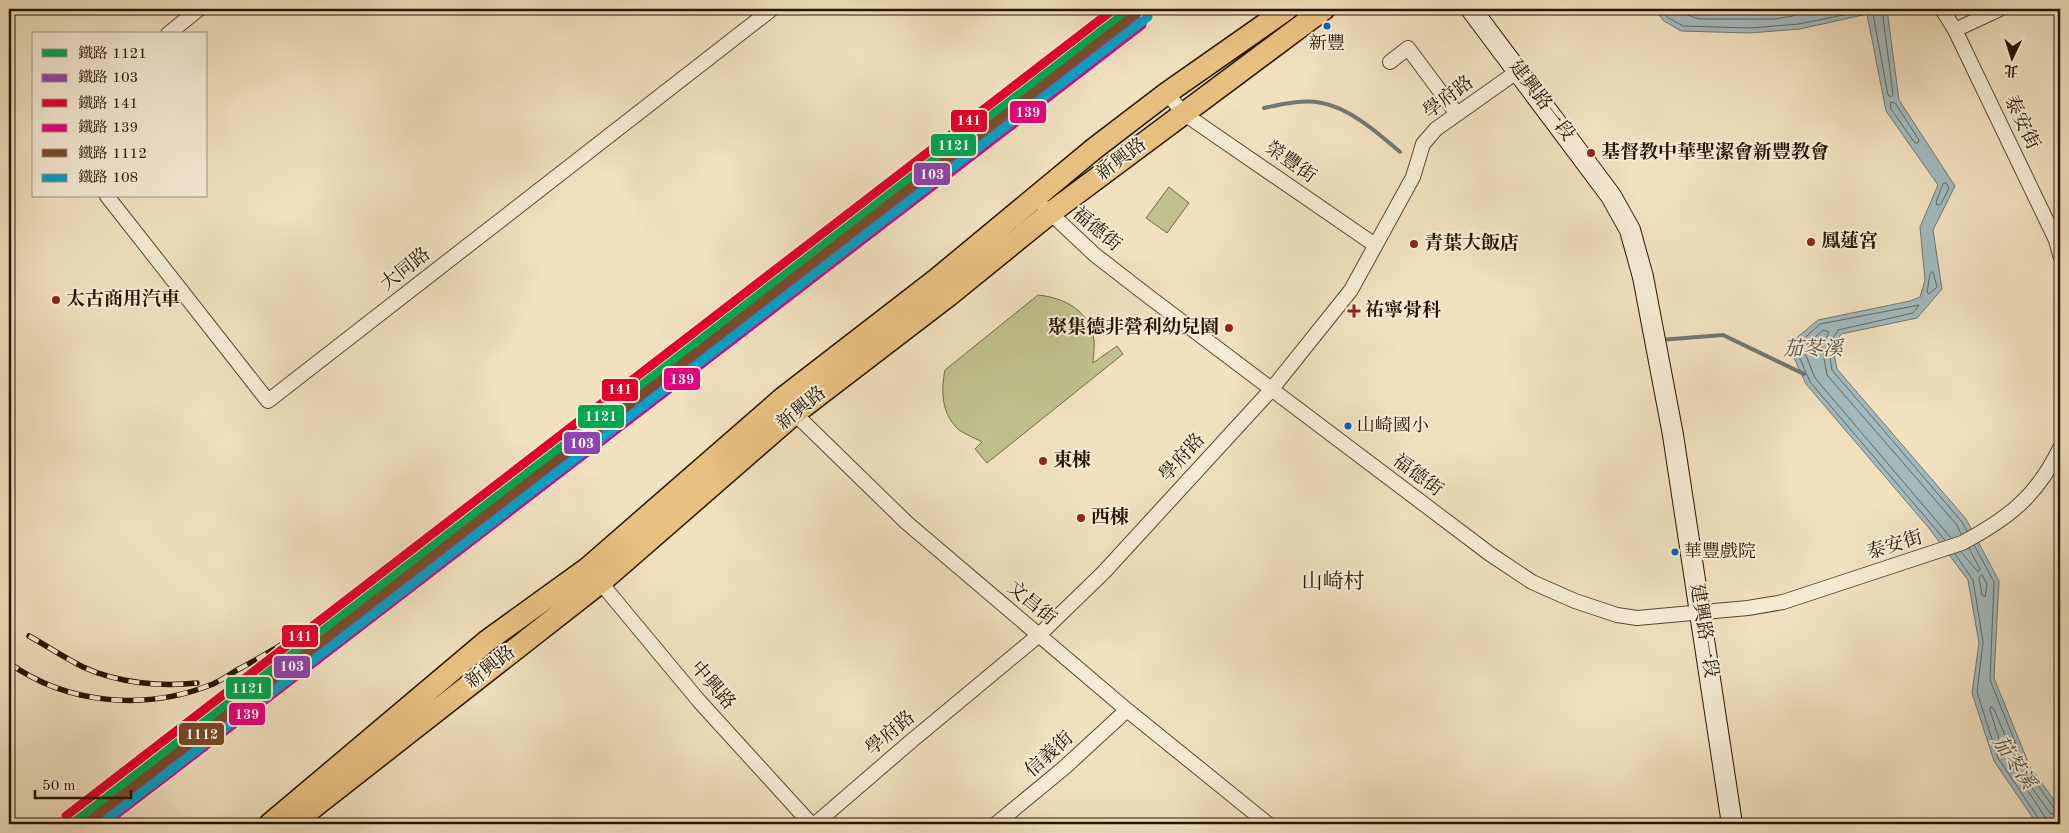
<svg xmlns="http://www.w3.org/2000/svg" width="2069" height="833" font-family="'Old Standard TT','Noto Serif TC',serif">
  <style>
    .green { fill: #c0c18e; stroke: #736b48 }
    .water { fill: #a2babe; stroke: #707873 }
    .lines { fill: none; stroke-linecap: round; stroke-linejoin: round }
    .shore { stroke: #646860; stroke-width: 1 }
    .stream { stroke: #707873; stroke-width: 4 }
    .street-casing { stroke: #594831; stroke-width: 16 }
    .secondary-casing { stroke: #261502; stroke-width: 22 }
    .primary-casing { stroke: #261502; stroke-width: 24 }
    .street { stroke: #f6ecd5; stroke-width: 14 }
    .secondary { stroke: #f6ecd5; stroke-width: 20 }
    .primary { stroke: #e8c080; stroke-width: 21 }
    .rail-casing { stroke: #261502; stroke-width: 5.5 }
    .rail { stroke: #f6ecd5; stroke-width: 4; stroke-dasharray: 11; stroke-linecap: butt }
    .rail-1-casing { stroke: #f6ecd5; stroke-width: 12 }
    .rail-2-casing { stroke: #f6ecd5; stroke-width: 12 }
    .rail-3-casing { stroke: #f6ecd5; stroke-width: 12 }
    .rail-4-casing { stroke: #f6ecd5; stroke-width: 12 }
    .rail-5-casing { stroke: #f6ecd5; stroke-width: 12 }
    .rail-6-casing { stroke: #f6ecd5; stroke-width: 12 }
    .rail-1 { stroke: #00a651; stroke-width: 9 }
    .rail-2 { stroke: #8e44ad; stroke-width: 9 }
    .rail-3 { stroke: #e4002b; stroke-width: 9 }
    .rail-4 { stroke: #e5007d; stroke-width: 9 }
    .rail-5 { stroke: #7a4b2a; stroke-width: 9 }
    .rail-6 { stroke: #02a2c4; stroke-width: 9 }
    .bus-dot { fill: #0065bd; stroke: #f6ecd5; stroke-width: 2 }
    .poi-dot { fill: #8f2418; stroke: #f6ecd5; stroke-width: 2 }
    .labels { text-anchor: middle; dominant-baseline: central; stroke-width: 4; stroke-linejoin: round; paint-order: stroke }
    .bus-label { font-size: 18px; fill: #261502; stroke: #f6ecd5; text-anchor: start }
    .street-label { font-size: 19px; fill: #261502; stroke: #f6ecd5 }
    .poi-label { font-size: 19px; font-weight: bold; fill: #261502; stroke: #f6ecd5; text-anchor: start }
    .water-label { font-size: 20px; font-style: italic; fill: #514f44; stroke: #f6ecd5 }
    .quarter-label { font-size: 21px; fill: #261502; stroke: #f6ecd5 }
    .line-badge { stroke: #f6ecd5; stroke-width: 2 }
    .badge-label { font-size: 14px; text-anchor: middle; font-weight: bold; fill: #fff }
  </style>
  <rect width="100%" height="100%" fill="#f1e1bf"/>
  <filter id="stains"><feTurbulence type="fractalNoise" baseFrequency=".004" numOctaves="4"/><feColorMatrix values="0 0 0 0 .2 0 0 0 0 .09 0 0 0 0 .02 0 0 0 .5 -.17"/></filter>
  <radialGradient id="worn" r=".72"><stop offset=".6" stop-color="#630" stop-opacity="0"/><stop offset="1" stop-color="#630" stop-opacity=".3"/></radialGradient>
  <path class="green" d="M1169,187L1189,203L1167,233L1146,218Z
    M1038,295C1065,298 1089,310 1094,340C1095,347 1093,356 1093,363L1117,346L1123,354L987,463L975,449L982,442C975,438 964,434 958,429C941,413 941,390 945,370Z"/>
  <path class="water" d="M1654,9H1682L1698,14H1775L1807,9H1887L1899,100L1955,186L1933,230L1942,289L1917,318L1841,334L1833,348L1837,369L1966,519L1999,581L1994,678L2030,767L2060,808V824H2037L1994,761L1972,693L1979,643L1968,580L1928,527L1806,384L1788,345L1818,320L1910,301L1920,297L1925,280L1920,227L1938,185L1886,111L1867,14L1800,29L1750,33L1681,31L1664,21Z"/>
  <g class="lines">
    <path class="shore" d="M1660,9L1667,17L1683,26L1750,28L1799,24L1868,10L1873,14L1888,95L1891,97L1893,94L1882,9
      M1684,9L1687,15L1699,19H1775L1793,16L1797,9
      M1891,102L1895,103L1919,140L1918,143H1915L1891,109Z
      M1946,183L1949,188L1941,204L1937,205L1936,202L1943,184Z
      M1933,272L1937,287L1929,294L1927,292L1930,274Z
      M1951,538L1815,378L1803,348L1823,330L1829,332L1822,347L1827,375L1957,525L1961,534
      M1945,540L1810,382L1795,347L1820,324L1919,305L1913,313L1838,330L1828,347L1832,370L1962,522L1967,531
      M1974,545L1994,582L1990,680L2026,769L2054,808L2060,810
      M1961,552L1978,572L1980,569L1969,548
      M1955,554L1973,580L1983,642L1977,692L1998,758L2039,819L2040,824
      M1982,575L1987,584L1985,597L1982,595L1979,578Z
      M1991,707L1994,709L2019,769L2018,772L2015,771L2004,755L1990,710Z
      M2047,824L2045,817L2028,791L2029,787L2032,788L2050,813L2060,816"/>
    <path class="stream" d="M1264,108C1283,104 1303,99 1322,103C1350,108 1379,134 1400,152
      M1660,340L1723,335L1804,374"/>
    <defs>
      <path id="street" d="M1942,9L1955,30L2056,240L2060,255
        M1955,30L2000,9
        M168,34L199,9
        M1390,62L1408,48L1457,114
        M1167,93L1183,113L1375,245
        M107,196L268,401L772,9
        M1045,208L1095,255L1148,296L1490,554L1532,582L1575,601L1617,615L1637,618L1748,608L1783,602L1962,543C2009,518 2037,496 2060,448
        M790,409L907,523L1127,710L1268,824
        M595,576L699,701L811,824
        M815,824L909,743L1039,635L1104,572L1271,390L1351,290L1413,177L1423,144L1436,129L1518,71
        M996,824L1065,767L1127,710"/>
      <path id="secondary" d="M1471,9L1611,196L1630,230L1643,277L1673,435L1732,824"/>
      <path id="primary" d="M270,824L487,641L588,568L783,398L937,279L1095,148L1167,93L1287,9
        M292,824L601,582L794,414L948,296L1049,214L1324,9"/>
    </defs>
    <use href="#street" class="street-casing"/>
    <use href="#secondary" class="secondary-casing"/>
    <use href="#primary" class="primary-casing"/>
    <use href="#street" class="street"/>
    <use href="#secondary" class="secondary"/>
    <use href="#primary" class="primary"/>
    <defs>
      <path id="rail" d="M29,636C47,646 65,658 83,667C118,683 160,687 197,683
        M9,663C68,705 146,711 213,684C222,680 230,674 239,669C273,651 305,630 337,610L829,228L1044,66"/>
    </defs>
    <use href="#rail" class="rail-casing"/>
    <use href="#rail" class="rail"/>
    <defs>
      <path id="rail-1" d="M72,824L1130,9"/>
      <path id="rail-2" d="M88,824L1136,17"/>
      <path id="rail-3" d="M66,816L1114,9"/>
      <path id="rail-4" d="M104,824L1142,25"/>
      <path id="rail-5" d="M85,824L1142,9"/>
      <path id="rail-6" d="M101,824L1148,17"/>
    </defs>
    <use href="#rail-1" class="rail-1-casing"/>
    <use href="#rail-2" class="rail-2-casing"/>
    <use href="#rail-3" class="rail-3-casing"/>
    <use href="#rail-4" class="rail-4-casing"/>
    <use href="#rail-5" class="rail-5-casing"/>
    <use href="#rail-6" class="rail-6-casing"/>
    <use href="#rail-1" class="rail-1"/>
    <use href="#rail-2" class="rail-2"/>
    <use href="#rail-3" class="rail-3"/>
    <use href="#rail-4" class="rail-4"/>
    <use href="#rail-5" class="rail-5"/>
    <use href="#rail-6" class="rail-6"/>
  </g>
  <g class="bus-dot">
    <circle cx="1327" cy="26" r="4.5"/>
    <circle cx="1348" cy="426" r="4.5"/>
    <circle cx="1675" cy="552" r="4.5"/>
  </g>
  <g class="poi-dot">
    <circle cx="1591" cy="153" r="5"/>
    <circle cx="1811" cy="242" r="5"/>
    <circle cx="1414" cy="244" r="5"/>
    <circle cx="56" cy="300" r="5"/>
    <path d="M1351.5 303.5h5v5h5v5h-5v5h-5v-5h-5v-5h5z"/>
    <circle cx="1229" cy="328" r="5"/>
    <circle cx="1043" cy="461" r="5"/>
    <circle cx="1081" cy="518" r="5"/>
  </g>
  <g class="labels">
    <g class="bus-label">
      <text x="1327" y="44" text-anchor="middle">新豐</text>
      <text x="1357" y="426">山崎國小</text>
      <text x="1684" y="552">華豐戲院</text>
    </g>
    <g class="street-label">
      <text transform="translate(1449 98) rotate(-37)">學府路</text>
      <text transform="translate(1541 101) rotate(53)">建興路一段</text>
      <text transform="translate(2021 123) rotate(64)">泰安街</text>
      <text transform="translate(1122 160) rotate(-37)">新興路</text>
      <text transform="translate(1290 163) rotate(35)">榮豐街</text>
      <text transform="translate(1096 230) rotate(40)">福德街</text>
      <text transform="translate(406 270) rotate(-38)">大同路</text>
      <text transform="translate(802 409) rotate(-39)">新興路</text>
      <text transform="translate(1183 458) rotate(-48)">學府路</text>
      <text transform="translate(1417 476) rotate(37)">福德街</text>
      <text transform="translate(1895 546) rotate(-17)">泰安街</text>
      <text transform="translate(1031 604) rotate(40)">文昌街</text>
      <text transform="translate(1703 631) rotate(81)">建興路一段</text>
      <text transform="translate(491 668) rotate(-38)">新興路</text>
      <text transform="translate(712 686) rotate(49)">中興路</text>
      <text transform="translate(891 734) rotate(-40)">學府路</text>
      <text transform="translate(1050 755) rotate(-42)">信義街</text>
    </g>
    <g class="poi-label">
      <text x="1601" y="153">基督教中華聖潔會新豐教會</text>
      <text x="1821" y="242">鳳蓮宮</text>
      <text x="1424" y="244">青葉大飯店</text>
      <text x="66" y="300">太古商用汽車</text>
      <text x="1365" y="311">祐寧骨科</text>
      <text x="1219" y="328" text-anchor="end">聚集德非營利幼兒園</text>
      <text x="1053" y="461">東棟</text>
      <text x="1091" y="518">西棟</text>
    </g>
    <g class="water-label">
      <text x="1813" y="350">茄苳溪</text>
      <text transform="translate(2013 763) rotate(56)">茄苳溪</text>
    </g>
    <g class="quarter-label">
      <text x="1333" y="582">山崎村</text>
    </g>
  </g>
  <g class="line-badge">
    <rect x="1009" y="100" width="38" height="24" rx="5" fill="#e5007d"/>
    <rect x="950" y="109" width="38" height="24" rx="5" fill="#e4002b"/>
    <rect x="930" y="133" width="47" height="24" rx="5" fill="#00a651"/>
    <rect x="913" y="162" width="38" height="24" rx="5" fill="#8e44ad"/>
    <rect x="663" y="367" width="38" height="24" rx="5" fill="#e5007d"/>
    <rect x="601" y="378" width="38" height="24" rx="5" fill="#e4002b"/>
    <rect x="577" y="404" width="48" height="25" rx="5" fill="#00a651"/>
    <rect x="563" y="431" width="38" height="24" rx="5" fill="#8e44ad"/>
    <rect x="281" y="624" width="38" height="24" rx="5" fill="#e4002b"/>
    <rect x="273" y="655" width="38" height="24" rx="5" fill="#8e44ad"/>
    <rect x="225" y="676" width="47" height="24" rx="5" fill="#00a651"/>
    <rect x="228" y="702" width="38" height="24" rx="5" fill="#e5007d"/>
    <rect x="178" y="722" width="47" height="24" rx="5" fill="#7a4b2a"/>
  </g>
  <g class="badge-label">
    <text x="1028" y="117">139</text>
    <text x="969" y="125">141</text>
    <text x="954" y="150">1121</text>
    <text x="932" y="179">103</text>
    <text x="682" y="384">139</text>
    <text x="620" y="394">141</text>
    <text x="601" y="421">1121</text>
    <text x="582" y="448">103</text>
    <text x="300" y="641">141</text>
    <text x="292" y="671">103</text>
    <text x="248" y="693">1121</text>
    <text x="247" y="719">139</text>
    <text x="202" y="739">1112</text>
  </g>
  <rect width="2069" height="833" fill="none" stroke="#f1e1bf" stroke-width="30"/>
  <rect x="10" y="10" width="2049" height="813" fill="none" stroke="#261502" stroke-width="2.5"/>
  <rect x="15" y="15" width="2039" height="803" fill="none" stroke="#261502"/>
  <rect x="32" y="32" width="175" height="165" fill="#f6ecd5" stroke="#a39681"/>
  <rect x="42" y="49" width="25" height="8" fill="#00a651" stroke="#a39681"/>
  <text x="78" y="58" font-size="15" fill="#261502">鐵路 1121</text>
  <rect x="42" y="74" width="25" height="8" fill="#8e44ad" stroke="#a39681"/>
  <text x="78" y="82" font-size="15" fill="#261502">鐵路 103</text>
  <rect x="42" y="99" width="25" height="8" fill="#e4002b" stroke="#a39681"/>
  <text x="78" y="108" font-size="15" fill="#261502">鐵路 141</text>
  <rect x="42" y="124" width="25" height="8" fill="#e5007d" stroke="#a39681"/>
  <text x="78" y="132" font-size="15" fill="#261502">鐵路 139</text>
  <rect x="42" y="149" width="25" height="8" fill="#7a4b2a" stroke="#a39681"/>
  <text x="78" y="158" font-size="15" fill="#261502">鐵路 1112</text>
  <rect x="42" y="174" width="25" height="8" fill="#02a2c4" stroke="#a39681"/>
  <text x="78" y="182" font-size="15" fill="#261502">鐵路 108</text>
  <g transform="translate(2012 58) rotate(184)" stroke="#f6ecd5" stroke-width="4" paint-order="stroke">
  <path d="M0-4L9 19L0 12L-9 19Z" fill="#261502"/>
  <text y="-8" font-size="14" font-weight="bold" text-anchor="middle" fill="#261502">北</text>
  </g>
  <path d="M35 790v8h96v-8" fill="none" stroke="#261502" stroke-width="2.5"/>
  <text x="42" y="790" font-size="15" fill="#261502" stroke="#f6ecd5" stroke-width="4" paint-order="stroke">50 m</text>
  <rect width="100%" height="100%" filter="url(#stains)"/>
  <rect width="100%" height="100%" fill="url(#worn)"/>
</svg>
